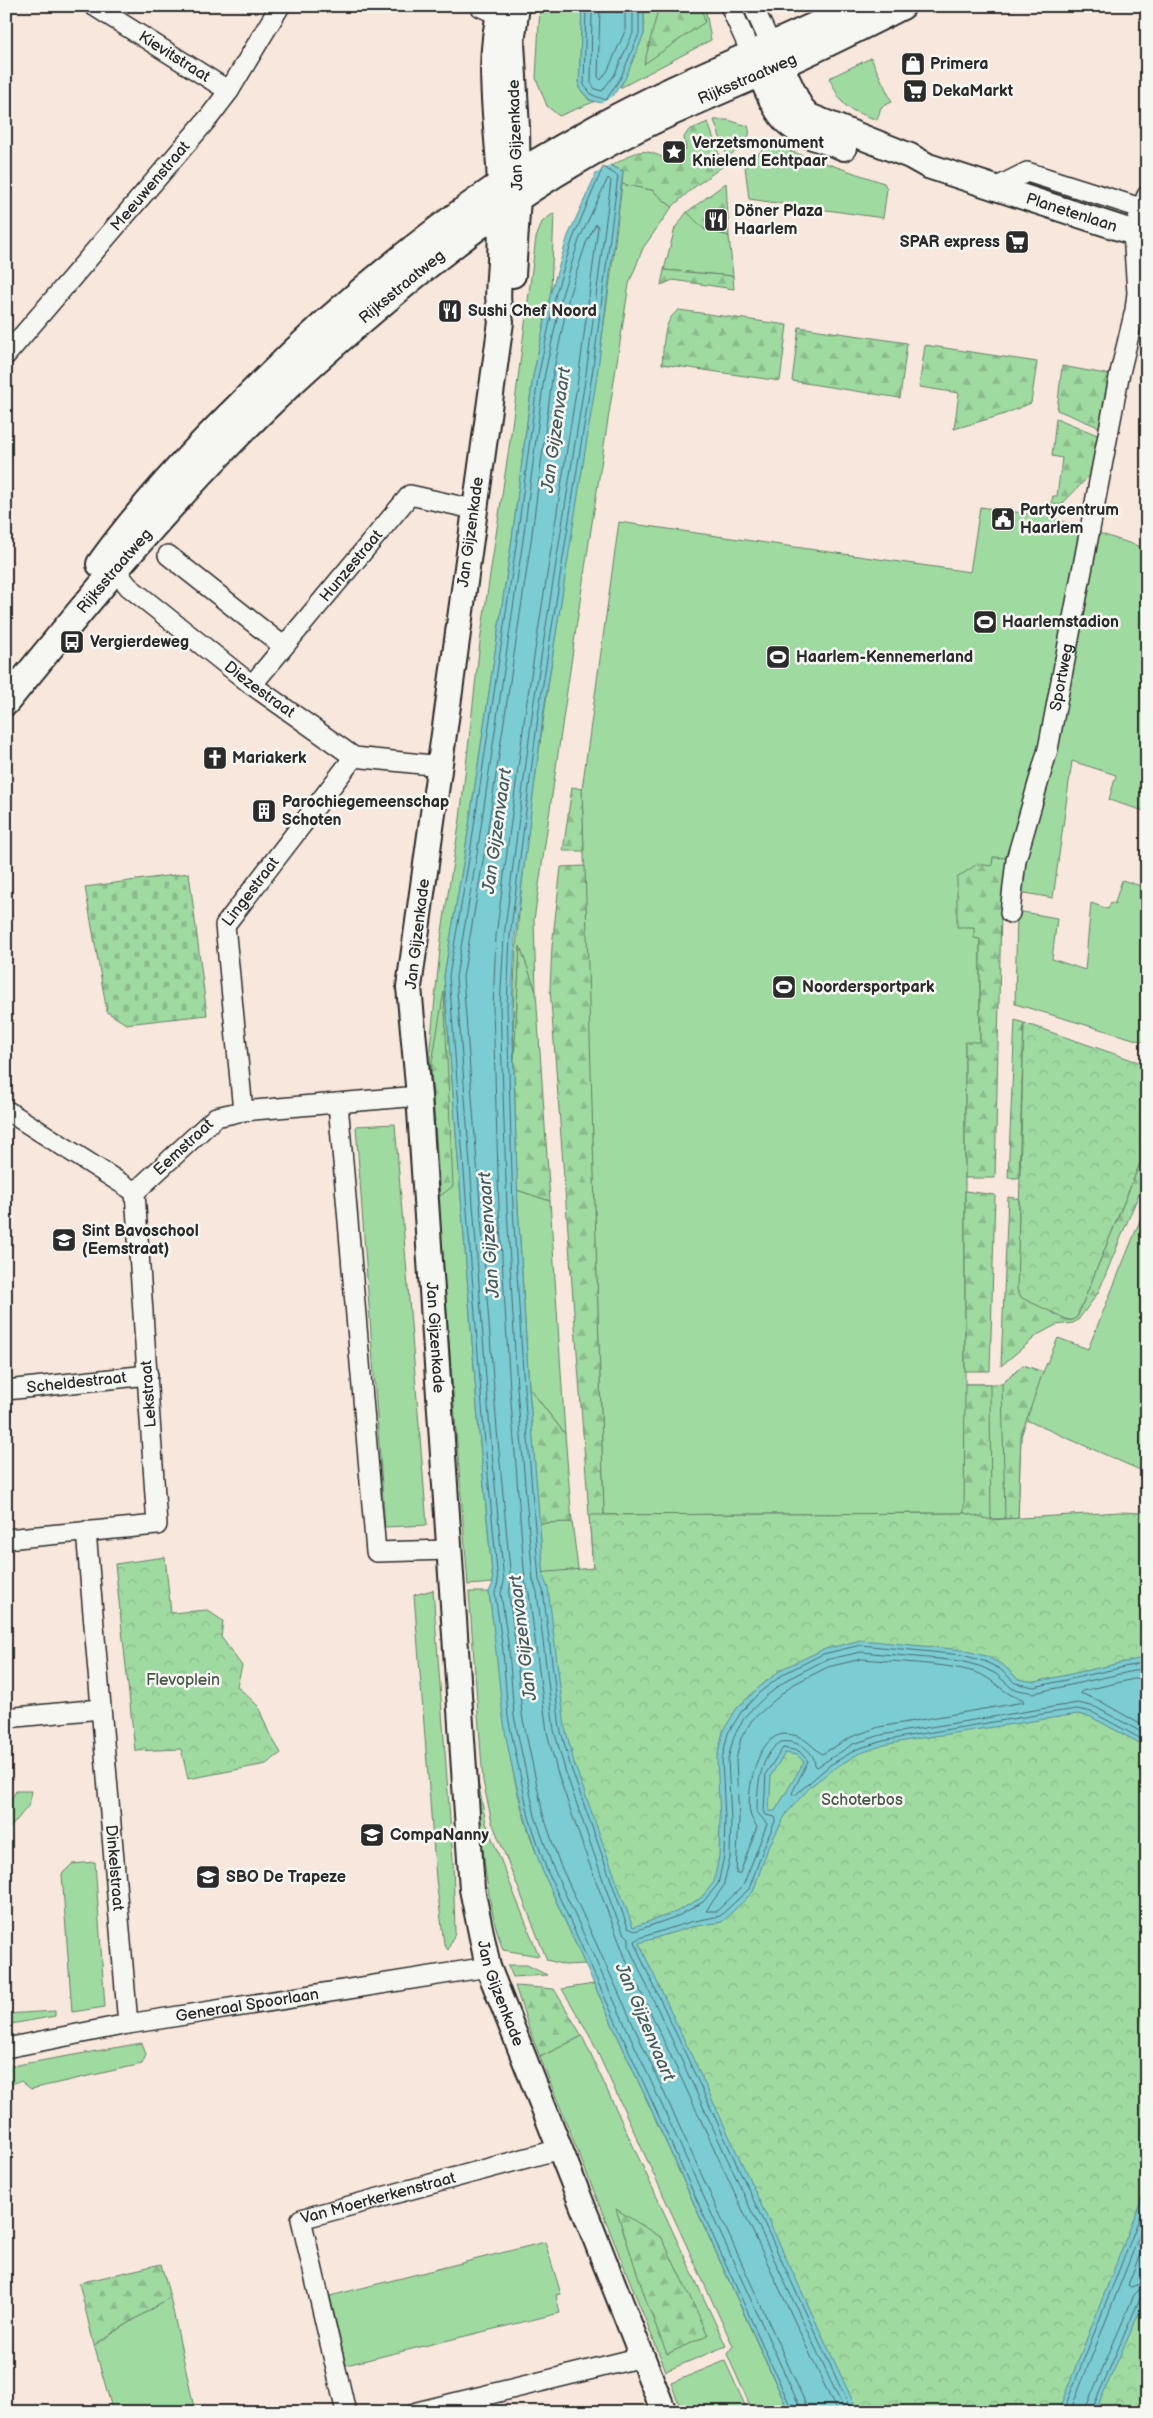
<svg xmlns="http://www.w3.org/2000/svg" width="1153" height="2418" font-family="'Balsamiq Sans',sans-serif">
  <style>
    .grass { fill: #9fdaa1; stroke: #658266 }
    .forest { fill: url(#forest-firs); stroke: #658266 }
    .cemetery { fill: url(#cemetery-stones); stroke: #658266 }
    .park { fill: url(#park-crowns); stroke: #658266 }
    .water { fill: #7bccd3; stroke: #5b8c90; fill-rule: evenodd }
    .pier { fill: #f7e7dc }
    .lines { fill: none; stroke-linecap: round; stroke-linejoin: round }
    .shore { stroke: #4b6b6e; stroke-width: 1 }
    .minor-casing { stroke: #2b2b2b; stroke-width: 22 }
    .tertiary-casing { stroke: #2b2b2b; stroke-width: 28 }
    .secondary-casing { stroke: #2b2b2b; stroke-width: 30 }
    .minor { stroke: #f6f6f2; stroke-width: 19 }
    .tertiary { stroke: #f6f6f2; stroke-width: 24 }
    .secondary { stroke: #f6f6f2; stroke-width: 26 }
    .labels { text-anchor: middle; dominant-baseline: central; stroke-width: 5; stroke-linejoin: round; paint-order: stroke }
    .street-label { font-size: 16px; fill: #2b2b2b; stroke: #f6f6f2 }
    .poi-label { font-size: 16px; font-weight: bold; fill: #2b2b2b; stroke: #f6f6f2; text-anchor: start }
    .park-label { font-size: 16px; fill: #485748; stroke: #f6f6f2 }
    .water-label { font-size: 18px; font-style: italic; fill: #435b5d; stroke: #f6f6f2 }
  </style>
  <defs>
    <pattern id="forest-firs" width="22" height="20" patternUnits="userSpaceOnUse" patternTransform="scale(1.25)"><rect width="22" height="20" fill="#9fdaa1"/><path d="M5 1l3.5 6h-7zM16 11l3.5 6h-7z" fill="#89bb8b"/></pattern>
    <pattern id="cemetery-stones" width="16" height="16" patternUnits="userSpaceOnUse" patternTransform="scale(1.25)"><rect width="16" height="16" fill="#9fdaa1"/><path d="M2 7V4a2 2 0 0 1 4 0v3zM10 15v-3a2 2 0 0 1 4 0v3z" fill="#89bb8b"/></pattern>
    <pattern id="park-crowns" width="20" height="18" patternUnits="userSpaceOnUse" patternTransform="scale(1.25)"><rect width="20" height="18" fill="#9fdaa1"/><path d="M2 6a3 3 0 1 1 6 0M12 15a3 3 0 1 1 6 0" fill="none" stroke="#89bb8b"/></pattern>
  </defs>
  <rect width="100%" height="100%" fill="#f7e7dc"/>
  <filter id="ink" filterUnits="userSpaceOnUse"><feTurbulence type="fractalNoise" baseFrequency=".02" numOctaves="2"/><feDisplacementMap in="SourceGraphic" scale="10" xChannelSelector="R" yChannelSelector="G"/><feConvolveMatrix kernelMatrix="1 2 1 2 8 2 1 2 1" color-interpolation-filters="sRGB"/></filter>
  <g filter="url(#ink)">
    <path class="grass" d="M540,6H582L579,88L589,100L596,101L559,116L547,106L536,78Z
      M644,6H705L711,40L620,88L644,34Z
      M871,58L892,102L881,107L877,120C843,107 845,110 829,78Z
      M714,120H728L748,126C754,141 738,150 727,157Z
      M769,144L884,183L887,189L883,218L749,199L745,166Z
      M622,184L652,190L672,207L643,248L629,284L581,594L534,920L536,992L520,947L514,1061C510,956 525,854 539,751C564,562 601,374 622,184Z
      M687,212L704,229L729,236L733,276L664,270L675,228Z
      M554,213L551,292L533,376L512,539L465,852L444,976L479,1432L493,1583L468,1585L431,1108L430,1047L442,931L460,819L480,642L510,441L536,238L542,222Z
      M980,507L1050,517L1147,549L1144,566L1147,567V812L1109,800L1116,775L1072,761L1053,898L1019,892L992,866L974,927L980,938V1043H965V1384H1002L1023,1365L1043,1372L1058,1338L1088,1349L1147,1203V1473L1026,1420L1021,1436L1018,1519L604,1515L582,789L619,522L970,572Z
      M1122,880L1147,888V1043L1015,1004L1017,911L1057,918L1052,959L1085,970L1091,903L1108,909L1111,902L1116,904L1115,902Z
      M395,1124L427,1525L385,1527L356,1126Z
      M517,1190L550,1201L565,1434L529,1388Z
      M572,1522L579,1576L544,1579L539,1523Z
      M462,1578L478,1782L486,1823L539,1956L503,1950C487,1905 484,1859 479,1812C471,1734 467,1656 462,1578Z
      M433,1590L453,1860L455,1933L448,1950L444,1944L436,1879L414,1595Z
      M469,1592H489C500,1668 503,1746 525,1820C540,1870 563,1916 585,1964L565,1965L547,1960L492,1822L483,1781Z
      M16,1791H32L29,1805L6,1833V1807Z
      M95,1862L105,2007L72,2012L62,1874L72,1864Z
      M508,1965H527L547,1975L513,1977Z
      M594,1984L764,2358L789,2412H753L727,2354L733,2346L589,2034L562,1989Z
      M55,2011V2016L6,2025V2014Z
      M582,2036L726,2346L666,2371L540,2057Z
      M142,2043L146,2055L142,2064L31,2089L21,2081L6,2085V2067Z
      M545,2242L561,2294L556,2295L560,2313L346,2365L330,2296Z
      M170,2297L195,2412H113L94,2345Z
      M725,2361L748,2412H682L671,2383Z"/>
    <path class="forest" d="M659,6H701L705,22L644,64Z
      M708,122L723,166L693,188L672,207L652,190L622,184L623,171L611,166C634,154 638,145 664,158L686,149L684,137L689,130Z
      M726,183L729,236L704,229L687,212Z
      M664,270L733,276L734,289L673,280L661,285Z
      M679,310L787,325L780,381L662,364C664,346 662,320 679,310Z
      M799,327L907,343L900,398L792,381Z
      M925,345L1037,362L1031,403L1002,415L954,429L959,393L919,387Z
      M1062,366L1111,375L1101,428L1057,410Z
      M1056,418L1100,436L1092,473L1061,505L1051,504L1053,496H1057L1062,458L1052,456Z
      M572,787L582,789L584,851H563Z
      M993,857L1007,858L1001,911L995,1178H965V1042H980V939L974,938V927H957V878L977,864L992,866Z
      M585,866L604,1515L964,1513L965,1384H990L991,1536L593,1568L550,988L552,946L561,867Z
      M520,946L536,992L550,1201L517,1190L514,1061Z
      M444,991L453,1186L440,1196L431,1069Z
      M1015,1020L1024,1023L1019,1178H1008Z
      M1147,1146V1174L1098,1293L1078,1320L1073,1323L1056,1325L1039,1334L1001,1366L1008,1197L1019,1199L1018,1295L1068,1320H1073L1077,1317Z
      M965,1191L995,1195L990,1371H965Z
      M1023,1365L1043,1372L1021,1436L1018,1519H1005L1002,1384Z
      M529,1388L565,1434L572,1522L539,1523Z
      M515,1986L554,1989L582,2036L540,2057L532,2037Z
      M616,2209L662,2238L708,2335L667,2354L648,2306Z
      M161,2264L170,2297L94,2345L79,2283Z"/>
    <path class="cemetery" d="M189,873L207,1015L126,1024L107,1012L85,887Z"/>
    <path class="park" d="M1024,1023L1147,1065V1146L1077,1317L1073,1320H1068L1022,1298L1017,1290Z
      M1147,1494V2412H823L676,2096L516,1575L593,1568L589,1515L965,1513L991,1520L1005,1519L1120,1512L1142,1513Z
      M165,1557L171,1613L207,1610L223,1621L221,1637L242,1666L237,1686L258,1706L269,1733L281,1753L266,1764L188,1779L181,1749L135,1751L115,1564Z"/>
    <path class="water" d="M582,6H644V34L625,79L614,94L611,166L623,171L597,376L544,709L515,937L512,1007L518,1208L529,1388L544,1579L548,1588L565,1727L575,1766L633,1927L676,1912L701,1898L714,1882L719,1856L720,1819L717,1758L723,1731L737,1708L757,1689L782,1669L822,1650L861,1640L963,1650L986,1656L1003,1665L1018,1679L1035,1682L1147,1657V1747L1091,1717L1078,1714L915,1739L884,1745L858,1754L833,1769L810,1787L786,1814L768,1848L753,1892L722,1922L691,1927L639,1943L858,2412H789L542,1870C525,1820 510,1769 503,1717C498,1676 495,1634 489,1592L493,1583L479,1432L444,976L465,852L512,539L533,376L551,292L568,236L596,174L601,103L590,100L579,88ZM785,1753L797,1755L804,1762L775,1811H769L771,1775Z
      M1147,2185V2295L1095,2412H1058Z"/>
    <path class="pier" d="M617,94L613,163L595,174L598,105Z"/>
    <g class="lines">
      <path class="shore" d="M586,6L584,85L592,95L606,100L621,77L639,34V6
        M592,6L591,83L595,89L602,91L615,74L633,33V6
        M600,6L598,77L601,80L608,70L625,31V6
        M862,1659C894,1662 952,1663 980,1674C996,1681 1004,1695 1022,1699L1024,1702L879,1727L851,1737L822,1754C810,1745 803,1734 785,1734C757,1734 746,1792 750,1813C751,1819 755,1823 757,1827L740,1873L736,1874L739,1819L736,1760L741,1738L752,1720L792,1685L828,1667Z
        M1147,1668L1034,1693L1013,1689L996,1674L982,1667L961,1661L861,1652L825,1660L788,1679L765,1697L746,1715L734,1736L728,1759L731,1819L730,1858L723,1887L706,1911H717L743,1886L767,1824L757,1812C757,1790 759,1755 781,1742C796,1740 814,1749 815,1765L817,1767L853,1744L881,1735L1078,1703L1095,1707L1147,1735
        M1147,1676L1082,1691L1080,1693L1100,1701L1147,1728
        M1147,2236L1128,2285L1131,2287L1147,2281
        M793,2412L546,1868L529,1817L508,1717L503,1651L495,1593L498,1582L484,1432L449,976L470,853L517,539L538,377L556,293L573,238L603,167L618,176L592,375L539,709L510,936L507,1007L513,1208L524,1388L539,1580L543,1590L560,1728L571,1768L628,1928L635,1931L678,1916L703,1902L718,1884L724,1856L725,1819L722,1759L728,1733L742,1711L760,1692L785,1673L823,1654L861,1645L962,1655L984,1661L1000,1669L1015,1683L1034,1687L1147,1662
        M800,2412L799,2405L552,1865L535,1816L514,1716L509,1650L501,1593L504,1582L490,1431L456,977L477,854L523,540L544,378L562,295L579,240L608,178L611,181L586,374L533,708L504,936L500,1007L507,1208L517,1388L533,1580L537,1592L554,1730L565,1770L612,1906L623,1932L629,1938V1947L634,1958L845,2412
        M807,2412L805,2402L559,1862L543,1814L522,1715L516,1649L509,1594L511,1581L497,1430L463,977L484,855L531,541L552,379L569,296L586,243L596,224L598,227L579,373L526,707L496,936L493,1007L499,1208L510,1389L525,1581L529,1593L547,1732L557,1771L586,1855L627,1962L837,2412
        M852,2412L640,1956L635,1941L639,1938L690,1922L720,1916L749,1889L764,1847L776,1819L775,1817L766,1815L764,1811L766,1773L783,1748L799,1751L808,1761L792,1793L794,1796L830,1765L857,1749L883,1741L914,1735L1042,1714L1077,1709L1092,1712L1147,1742
        M1063,2412L1147,2199
        M1070,2412L1147,2216
        M1084,2412L1134,2295L1139,2290L1147,2289
        M1091,2412L1140,2298L1147,2295"/>
      <defs>
        <g id="minor">
          <path id="s1" d="M94,6L229,91"/>
          <path d="M479,6L510,20"/>
          <path d="M730,6L752,55"/>
          <path d="M753,6L772,47"/>
          <path d="M995,188L1027,172L1147,210"/>
          <path id="s2" d="M6,355L210,116L229,91L280,6"/>
          <path d="M168,555L283,646"/>
          <path id="s3" d="M107,561L129,587L252,685L354,757L441,766"/>
          <path id="s4" d="M252,685L410,495L473,509"/>
          <path id="s5" d="M1010,913L1016,860L1048,749L1119,377L1135,310L1137,293L1133,232L1147,195"/>
          <path d="M338,1103L376,1552L449,1550"/>
          <path d="M6,1110L135,1192"/>
          <path id="s6" d="M243,1111L225,925L354,757"/>
          <path id="s7" d="M135,1192L216,1117L243,1111L419,1096"/>
          <path id="s8" d="M6,1390L148,1375"/>
          <path id="s9" d="M86,1531L128,2024"/>
          <path d="M6,1539L157,1525L135,1192"/>
          <path d="M6,1718L100,1709"/>
          <path id="s10" d="M6,2048L128,2024L488,1967"/>
          <path id="s11" d="M346,2412L301,2219L560,2149"/>
          <path d="M417,2412L642,2357"/>
        </g>
        <g id="tertiary">
          <path id="s12" d="M501,6C485,65 498,125 500,185C501,210 501,236 500,261C499,282 496,300 501,322L409,987L419,1096L472,1889L488,1967L664,2412"/>
          <path id="s13" d="M772,47L800,106L809,116L910,156L928,166L1147,237"/>
          <path d="M752,55C761,75 773,113 791,126C806,137 827,141 844,148"/>
          <path d="M513,275L518,197L517,128L512,43L517,6"/>
        </g>
        <g id="secondary">
          <path d="M100,564C141,507 189,455 239,406C318,325 405,250 498,186C530,165 564,147 597,128C681,82 771,48 857,6"/>
          <path id="s14" d="M6,702C94,593 185,483 287,387C327,349 370,313 413,277C464,236 516,196 573,163C640,123 711,95 782,64C823,46 862,26 902,6"/>
        </g>
      </defs>
      <use href="#minor" class="minor-casing"/>
      <use href="#tertiary" class="tertiary-casing"/>
      <use href="#secondary" class="secondary-casing"/>
      <use href="#minor" class="minor"/>
      <use href="#tertiary" class="tertiary"/>
      <use href="#secondary" class="secondary"/>
    </g>
  </g>
  <defs>
    <symbol id="shop-square" viewBox="-11 -11 22 22"><rect x="-9" y="-9" width="18" height="18" rx="4" fill="#2b2b2b" stroke="#f6f6f2"/><path d="M-5-2.5h2.3a2.7 3.5 0 0 1 5.4 0H5L5.5 6h-11ZM-1.5-2.5h3a1.5 2.3 0 0 0-3 0Z" fill="#fff"/></symbol>
    <symbol id="supermarket-square" viewBox="-11 -11 22 22"><rect x="-9" y="-9" width="18" height="18" rx="4" fill="#2b2b2b" stroke="#f6f6f2"/><path d="M-6-5.5h2.5l.6 2H6L4.5 2H-2.5L-4.4-4H-6ZM-1.5 3.2a1.3 1.3 0 1 0 .1 0ZM3 3.2a1.3 1.3 0 1 0 .1 0Z" fill="#fff"/></symbol>
    <symbol id="sight-square" viewBox="-11 -11 22 22"><rect x="-9" y="-9" width="18" height="18" rx="4" fill="#2b2b2b" stroke="#f6f6f2"/><path d="M0-6L1.8-2.2L6-1.7L2.9 1.2L3.7 5.4L0 3.3L-3.7 5.4L-2.9 1.2L-6-1.7L-1.8-2.2Z" fill="#fff"/></symbol>
    <symbol id="restaurant-square" viewBox="-11 -11 22 22"><rect x="-9" y="-9" width="18" height="18" rx="4" fill="#2b2b2b" stroke="#f6f6f2"/><path d="M-5-6h1v4h1v-4h1v4h1v-4h1v5L-1.5 .5V6h-2V.5L-5-1ZM5-6V6H3V1.5H1.5Q1.5-4 5-6Z" fill="#fff"/></symbol>
    <symbol id="civic-square" viewBox="-11 -11 22 22"><rect x="-9" y="-9" width="18" height="18" rx="4" fill="#2b2b2b" stroke="#f6f6f2"/><path d="M-.6-6.5H3V-4.5H.6V-3L4-1V1h2V6H-6V1h2V-1L-.6-3ZM-1.2 2.5V6h2.4V2.5Z" fill="#fff"/></symbol>
    <symbol id="stadium-square" viewBox="-11 -11 22 22"><rect x="-9" y="-9" width="18" height="18" rx="4" fill="#2b2b2b" stroke="#f6f6f2"/><path d="M0-5a6.5 5 0 1 0 0 10a6.5 5 0 1 0 0-10ZM-3.5-1.8h7v3.6h-7Z" fill="#fff"/></symbol>
    <symbol id="bus-square" viewBox="-11 -11 22 22"><rect x="-9" y="-9" width="18" height="18" rx="4" fill="#2b2b2b" stroke="#f6f6f2"/><path d="M-5-6H5V4H4V6H2V4H-2V6H-4V4H-5ZM-3.5-4V0h7V-4ZM-3.5 1.2v1.5H-2V1.2ZM2 1.2v1.5H3.5V1.2Z" fill="#fff"/></symbol>
    <symbol id="church-square" viewBox="-11 -11 22 22"><rect x="-9" y="-9" width="18" height="18" rx="4" fill="#2b2b2b" stroke="#f6f6f2"/><path d="M-1.2-6h2.4v3.5h3.3v2.4h-3.3V6h-2.4V-.1h-3.3v-2.4h3.3Z" fill="#fff"/></symbol>
    <symbol id="building-square" viewBox="-11 -11 22 22"><rect x="-9" y="-9" width="18" height="18" rx="4" fill="#2b2b2b" stroke="#f6f6f2"/><path d="M-4-6H4V6H1V3H-1V6H-4ZM-2.5-4.3h1.7v1.8h-1.7ZM.8-4.3h1.7v1.8H.8ZM-2.5-1h1.7V.8h-1.7ZM.8-1h1.7V.8H.8Z" fill="#fff"/></symbol>
    <symbol id="school-square" viewBox="-11 -11 22 22"><rect x="-9" y="-9" width="18" height="18" rx="4" fill="#2b2b2b" stroke="#f6f6f2"/><path d="M0-5L7-2L0 1L-7-2ZM-4 1L0 2.5L4 1V4Q0 6-4 4Z" fill="#fff"/></symbol>
  </defs>
  <g fill-rule="evenodd">
    <use href="#shop-square" x="899" y="50" width="28" height="28"/>
    <use href="#supermarket-square" x="901" y="77" width="28" height="28"/>
    <use href="#sight-square" x="660" y="138" width="28" height="28"/>
    <use href="#restaurant-square" x="702" y="206" width="28" height="28"/>
    <use href="#supermarket-square" x="1003" y="228" width="28" height="28"/>
    <use href="#restaurant-square" x="436" y="297" width="28" height="28"/>
    <use href="#civic-square" x="989" y="505" width="28" height="28"/>
    <use href="#stadium-square" x="971" y="608" width="28" height="28"/>
    <use href="#bus-square" x="58" y="628" width="28" height="28"/>
    <use href="#stadium-square" x="764" y="643" width="28" height="28"/>
    <use href="#church-square" x="201" y="744" width="28" height="28"/>
    <use href="#building-square" x="250" y="797" width="28" height="28"/>
    <use href="#stadium-square" x="770" y="973" width="28" height="28"/>
    <use href="#school-square" x="50" y="1226" width="28" height="28"/>
    <use href="#school-square" x="358" y="1821" width="28" height="28"/>
    <use href="#school-square" x="194" y="1863" width="28" height="28"/>
  </g>
  <g class="labels">
    <g class="street-label">
      <text stroke="none"><textPath href="#s1" startOffset="95">Kievitstraat</textPath></text>
      <text stroke="none"><textPath href="#s14" startOffset="980">Rijksstraatweg</textPath></text>
      <text transform="translate(516 135) rotate(-92)">Jan Gijzenkade</text>
      <text stroke="none"><textPath href="#s2" startOffset="222">Meeuwenstraat</textPath></text>
      <text stroke="none"><textPath href="#s13" startOffset="359">Planetenlaan</textPath></text>
      <text stroke="none"><textPath href="#s14" startOffset="575">Rijksstraatweg</textPath></text>
      <text transform="translate(471 532) rotate(-82)">Jan Gijzenkade</text>
      <text stroke="none"><textPath href="#s4" startOffset="155">Hunzestraat</textPath></text>
      <text stroke="none"><textPath href="#s14" startOffset="170">Rijksstraatweg</textPath></text>
      <text stroke="none"><textPath href="#s5" startOffset="242">Sportweg</textPath></text>
      <text stroke="none"><textPath href="#s3" startOffset="200">Diezestraat</textPath></text>
      <text stroke="none"><textPath href="#s6" startOffset="229">Lingestraat</textPath></text>
      <text transform="translate(418 934) rotate(-83)">Jan Gijzenkade</text>
      <text stroke="none"><textPath href="#s7" startOffset="66">Eemstraat</textPath></text>
      <text stroke="none"><textPath href="#s12" startOffset="1340">Jan Gijzenkade</textPath></text>
      <text stroke="none"><textPath href="#s8" startOffset="71">Scheldestraat</textPath></text>
      <text transform="translate(149 1394) rotate(-94)">Lekstraat</text>
      <text stroke="none"><textPath href="#s9" startOffset="338">Dinkelstraat</textPath></text>
      <text stroke="none"><textPath href="#s12" startOffset="2001">Jan Gijzenkade</textPath></text>
      <text stroke="none"><textPath href="#s10" startOffset="245">Generaal Spoorlaan</textPath></text>
      <text stroke="none"><textPath href="#s11" startOffset="278">Van Moerkerkenstraat</textPath></text>
    </g>
    <g class="poi-label">
      <text x="930" y="64">Primera</text>
      <text x="932" y="91">DekaMarkt</text>
      <text x="692" y="143">Verzetsmonument<tspan x="692" dy="18">Knielend Echtpaar</tspan></text>
      <text x="734" y="211">Döner Plaza<tspan x="734" dy="18">Haarlem</tspan></text>
      <text x="1000" y="242" text-anchor="end">SPAR express</text>
      <text x="468" y="311">Sushi Chef Noord</text>
      <text x="1020" y="510">Partycentrum<tspan x="1020" dy="18">Haarlem</tspan></text>
      <text x="1002" y="622">Haarlemstadion</text>
      <text x="90" y="642">Vergierdeweg</text>
      <text x="796" y="657">Haarlem-Kennemerland</text>
      <text x="232" y="758">Mariakerk</text>
      <text x="282" y="802">Parochiegemeenschap<tspan x="282" dy="18">Schoten</tspan></text>
      <text x="802" y="987">Noordersportpark</text>
      <text x="82" y="1231">Sint Bavoschool<tspan x="82" dy="18">(Eemstraat)</tspan></text>
      <text x="390" y="1835">CompaNanny</text>
      <text x="226" y="1877">SBO De Trapeze</text>
    </g>
    <g class="park-label">
      <text x="183" y="1680">Flevoplein</text>
      <text x="862" y="1800">Schoterbos</text>
    </g>
    <g class="water-label">
      <text transform="translate(556 430) rotate(-82)">Jan Gijzenvaart</text>
      <text transform="translate(497 831) rotate(-82)">Jan Gijzenvaart</text>
      <text transform="translate(489 1235) rotate(-94)">Jan Gijzenvaart</text>
      <text transform="translate(523 1638) rotate(-97)">Jan Gijzenvaart</text>
      <text transform="translate(645 2022) rotate(67)">Jan Gijzenvaart</text>
    </g>
  </g>
  <rect width="1153" height="2418" fill="none" stroke="#f6f6f2" stroke-width="25"/>
  <rect x="12" y="12" width="1128" height="2393" fill="none" stroke="#2b2b2b" stroke-width="2" filter="url(#ink)"/>
</svg>
